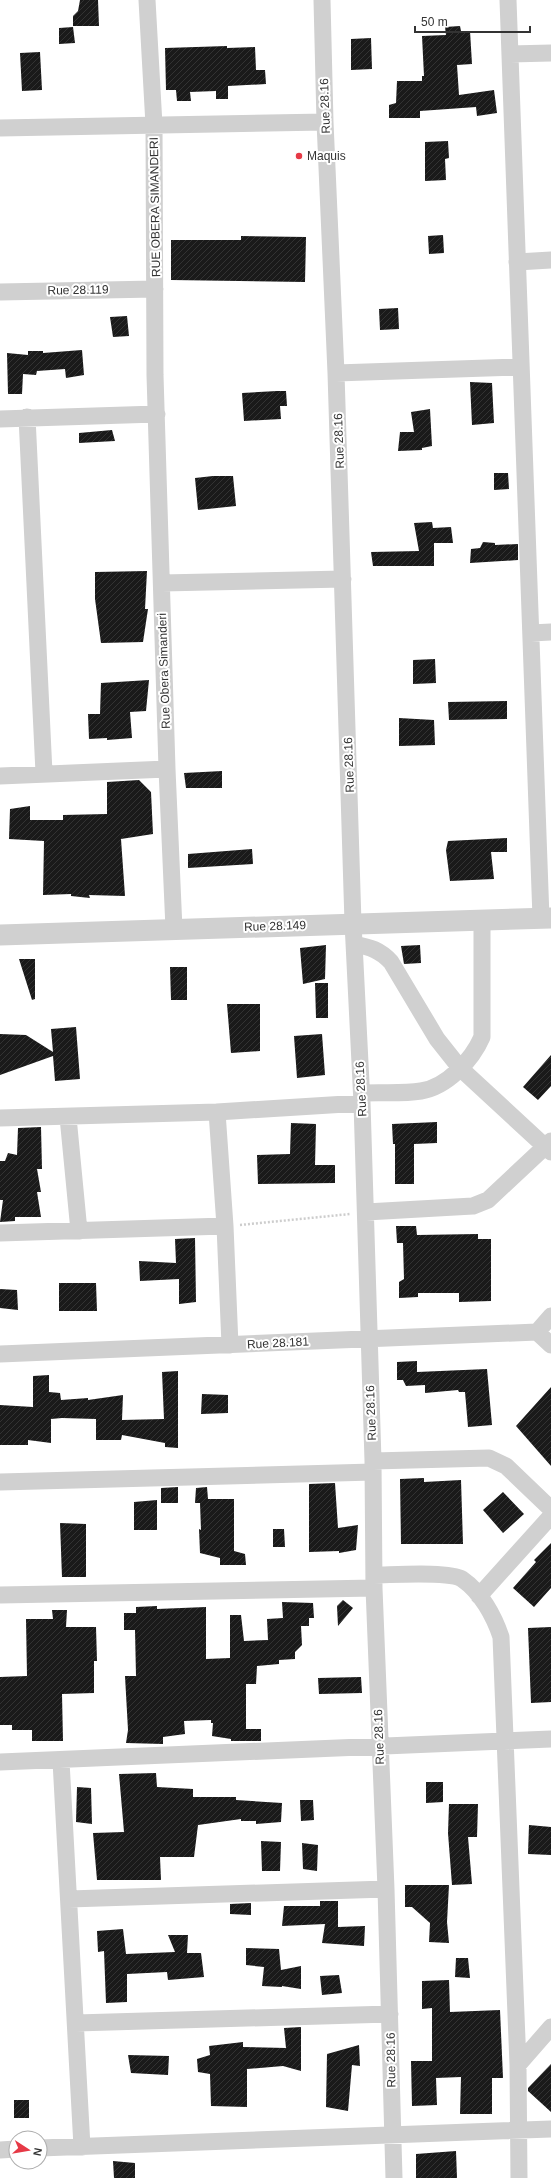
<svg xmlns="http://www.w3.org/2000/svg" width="551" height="2178" font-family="Arial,sans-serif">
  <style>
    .building { fill: url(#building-hatch) }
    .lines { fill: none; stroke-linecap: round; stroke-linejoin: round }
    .path { stroke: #cdcdcd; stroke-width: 2.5; stroke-dasharray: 2 2; stroke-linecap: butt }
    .minor { stroke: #d0d0d0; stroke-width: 17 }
    .tertiary { stroke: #d0d0d0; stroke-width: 21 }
    .poi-dot { fill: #e63946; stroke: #fff; stroke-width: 1.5 }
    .labels { text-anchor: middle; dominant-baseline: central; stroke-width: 4; stroke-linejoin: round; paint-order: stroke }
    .street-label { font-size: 12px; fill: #333; stroke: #fff }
    .poi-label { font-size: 12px; fill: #333; stroke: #fff; text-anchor: start }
  </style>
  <defs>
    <pattern id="building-hatch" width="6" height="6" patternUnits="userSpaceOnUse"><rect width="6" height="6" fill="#1a1a1a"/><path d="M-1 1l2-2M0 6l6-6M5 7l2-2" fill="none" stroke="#333"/></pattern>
  </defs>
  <rect width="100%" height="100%" fill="#fff"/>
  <path class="building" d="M80,0H98L99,26H73V16L78,11Z
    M460,26L461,31H470L472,64L457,65L459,95L494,90L497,113L477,116L476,107L420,111V118H389V105L396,103L397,81H422V76H424L422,36L446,35L445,27Z
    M73,27L75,43L59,44V28Z
    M371,38L372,69L351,70V39Z
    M227,46V48L255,47L256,70H265L266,84L228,86V99H216V91L190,92L191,101H177L176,90H166L165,48Z
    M40,52L42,90L22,91L20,53Z
    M448,141L449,158L445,159L446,180L425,181V142Z
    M443,235L444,253L429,254L428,236Z
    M241,236L306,237L305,282L171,280V240H241Z
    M398,308L399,329L380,330L379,309Z
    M127,316L129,336L113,337L110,317Z
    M82,350L84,375L66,378L65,369L37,371L36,375L23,374L22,394H8L7,353L28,355V351H43V353Z
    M470,382L492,383L494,423L472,425Z
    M277,391H286L287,406H280L281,419L244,421L242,393Z
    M430,409L432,446L422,448V450L398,451L400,432H414L411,412Z
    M112,430L115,441L79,443V433Z
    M494,473H508L509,489L494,490Z
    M213,476H233L236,506L198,510L195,478Z
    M432,522L433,528L451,527L453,543H434V566H373L371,552L419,551L414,523Z
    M483,542L495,543V545L518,544V560L470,563L471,549L480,548Z
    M147,571L145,609H148L143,642L101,643L95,599V572Z
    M435,659L436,683L413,684V660Z
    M149,680L146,711L130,712L132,738L107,740V738L89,739L88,714H100L101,683Z
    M507,701V719L449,720L448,702Z
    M399,718L434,720L435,745L399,746Z
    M222,771V788H186L184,773Z
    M139,780L151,792L153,834L121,839L125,896L89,895L90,898L71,896V894L43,895L44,841L9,839L10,809L30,806V820H63V815L107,814V782Z
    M507,838V852H491L494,879L450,881L446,850L448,841Z
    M252,849L253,864L188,868V854Z
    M326,945L325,979L303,984L300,948Z
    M420,945L421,963L404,964L401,946Z
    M19,959H35V999L32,1000Z
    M170,967H187V1000H171Z
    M315,983H328V1018H316Z
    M227,1004H260V1051L231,1053Z
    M76,1027L80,1079L55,1081L53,1056L0,1075V1034L26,1035L53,1052L51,1029Z
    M322,1034L325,1075L297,1078L294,1036Z
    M551,1055V1086L538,1100L523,1087Z
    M437,1122V1143L414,1144V1184H395V1144H393L392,1124Z
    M291,1123L316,1124L315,1165H335V1183L258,1184L257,1155L290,1154Z
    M41,1127L42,1169H37L41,1192H37L41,1217H15V1221L0,1222L3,1200H0V1161H5L8,1153L17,1155L18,1128Z
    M396,1226H416L417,1235L478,1234V1239H491V1301L459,1302V1293H418V1297L399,1298V1282L404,1279L403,1243H397Z
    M195,1238L196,1302L179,1304V1279L140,1281L139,1261L176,1263L175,1239Z
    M59,1283H96L97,1311H59Z
    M0,1289L17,1290L18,1310L0,1308Z
    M417,1361V1372L487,1369L492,1425L468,1427L465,1392H459L458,1390L425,1393V1385L406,1386L403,1380H397V1362Z
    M178,1371V1448L165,1447V1443L122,1435L121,1440H96V1419L62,1418L51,1419V1443L28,1440V1445H0V1405L33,1407V1376L49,1375V1392L60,1393L61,1400L88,1398V1400L123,1395L122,1420L164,1419L162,1372Z
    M551,1387V1466L516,1426Z
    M202,1394L228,1395V1413L201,1414Z
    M424,1478V1482L461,1480L463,1544H401L400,1479Z
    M335,1483L338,1528L358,1525L356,1550L339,1553V1551L309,1552V1484Z
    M178,1487V1503H161V1488Z
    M207,1487L208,1499H234V1551L245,1554L246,1565H220V1558L200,1553L199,1529L201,1530L200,1503H195L196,1488Z
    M503,1492L524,1514L503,1533L483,1510Z
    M157,1500V1530H134V1502Z
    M60,1523L86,1524V1577H62Z
    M273,1529H284L285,1547H273Z
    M551,1543V1588L534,1607L513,1588L536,1562L534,1560Z
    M343,1600L353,1608L338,1626L337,1606Z
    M282,1602L313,1603L314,1618H309V1626H301L302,1645L295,1652V1659L279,1660V1664L257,1666L256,1684H246V1729H261V1741H231V1739L212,1736L213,1723H211V1720L184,1721L185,1734L163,1737V1744L126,1743L128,1730L125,1676H136L135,1630H124V1613H136V1607L157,1606V1609L206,1607V1659L230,1658V1615H241L244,1641L268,1640L267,1619L283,1618Z
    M52,1610H67L66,1627H96L97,1661H94V1693L62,1694L63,1741H32V1730H12V1725H0V1677L27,1676L26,1619H53Z
    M551,1627V1702L531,1703L528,1628Z
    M361,1677L362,1693L319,1694L318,1678Z
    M156,1773L157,1787L193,1789V1797H236V1800L282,1803L281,1822L256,1824V1821H241V1819L198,1825L194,1857H160L161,1880H97L93,1833L124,1832L119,1774Z
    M426,1782H443V1802L426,1803Z
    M77,1787L91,1788L92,1824L76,1822Z
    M300,1800H313L314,1820L301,1821Z
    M449,1804H478L477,1837H468L472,1884L452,1885L448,1833Z
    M529,1825L551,1827V1855L528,1854Z
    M261,1841L281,1842L280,1871H262Z
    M302,1843L318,1845L317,1871L303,1869Z
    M405,1885H449L447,1922L449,1943L429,1942L430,1923L412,1907H405Z
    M320,1901H338V1927L365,1926L364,1946L322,1943L325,1924L282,1926L284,1906H320Z
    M251,1903V1915L230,1914V1904Z
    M123,1929L126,1954L175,1952L168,1935H188L187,1953H201L204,1977L168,1980L167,1972L127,1974V2002L106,2003L104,1951L98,1952L97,1931Z
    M246,1948L279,1949L281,1970L301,1966V1989L282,1986V1987L262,1986L264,1967L246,1965Z
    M456,1958H468L470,1978L455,1977Z
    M339,1975L342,1993L322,1995L320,1976Z
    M449,1980L450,2012L500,2010L503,2078H492V2114H460L461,2077L436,2078L437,2105L412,2106L411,2061H432V2008L422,2009V1981Z
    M301,2027V2071L283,2066L247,2069V2107L211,2106L210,2074L198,2072L197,2059L210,2055L209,2046L243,2042V2047L286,2048L284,2028Z
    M359,2045L360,2066L352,2065L348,2111L326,2107L327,2054Z
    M128,2055L169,2056L168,2075L131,2073Z
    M551,2064V2112L528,2091V2088Z
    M14,2100H29V2118H14Z
    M456,2151L457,2178H416V2154Z
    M113,2161L135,2163V2178H114Z"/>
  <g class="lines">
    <path class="path" d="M240,1225L350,1214"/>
    <path class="minor" d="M147,0L154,125L155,375L167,769L174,929
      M322,0L325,122L336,373L353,923L362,1103L373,1461L374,1588L386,1889L394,2178
      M508,0L541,918
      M510,54L551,53
      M0,128L325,122
      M517,262L551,260
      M0,292L155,289
      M336,373L521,367
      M27,417L44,773
      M0,419L157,414
      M162,583L343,579
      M531,633L551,632
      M0,776L167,769
      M354,944C370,947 380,950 391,962L437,1039L460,1068L551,1152
      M362,1093C381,1092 402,1094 421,1091C447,1087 472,1060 482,1037V920
      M217,1112L225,1226L230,1345
      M68,1117L79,1231
      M0,1118L217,1112L362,1103
      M366,1212L473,1206L488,1200L551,1141
      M0,1233L225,1226
      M537,1332L551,1316
      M0,1354L537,1332L551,1345
      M373,1461L489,1458L506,1466L551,1509
      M0,1482L373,1472
      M374,1575C392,1575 449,1571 462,1579C481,1592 494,1616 501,1637L518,2065L519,2178
      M0,1595L374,1588
      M479,1596L551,1516
      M61,1761L82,2147
      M0,1762L551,1739
      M69,1899L386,1889
      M76,2023L390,2014
      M518,2065L551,2027
      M40,2148L551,2129
      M0,2150L16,2149"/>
    <path class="tertiary" d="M0,935L551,918"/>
  </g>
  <circle class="poi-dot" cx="299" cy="156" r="4"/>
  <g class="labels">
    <g class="street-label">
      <text transform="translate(325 106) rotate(-92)">Rue 28.16</text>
      <text transform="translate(155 207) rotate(-91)">RUE OBERA SIMANDERI</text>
      <text transform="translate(78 290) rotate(-1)">Rue 28.119</text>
      <text transform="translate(339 441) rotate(-92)">Rue 28.16</text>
      <text transform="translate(164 671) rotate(-92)">Rue Obera Simanderi</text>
      <text transform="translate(349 765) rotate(-92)">Rue 28.16</text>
      <text transform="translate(275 926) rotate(-2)">Rue 28.149</text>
      <text transform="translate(361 1089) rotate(-93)">Rue 28.16</text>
      <text transform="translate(278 1343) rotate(-3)">Rue 28.181</text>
      <text transform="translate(371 1413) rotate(-92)">Rue 28.16</text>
      <text transform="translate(379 1737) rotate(-92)">Rue 28.16</text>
      <text transform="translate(391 2060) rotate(-91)">Rue 28.16</text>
    </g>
    <g class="poi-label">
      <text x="307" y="156">Maquis</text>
    </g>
  </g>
  <g transform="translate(28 2150) rotate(102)"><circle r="19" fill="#ffffff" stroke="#adadad"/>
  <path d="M0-3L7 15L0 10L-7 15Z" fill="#e63946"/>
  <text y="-6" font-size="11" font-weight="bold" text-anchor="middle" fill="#333333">N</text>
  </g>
  <path d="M415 26v6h115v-6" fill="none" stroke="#333333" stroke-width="2"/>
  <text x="421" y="26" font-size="12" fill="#333333" stroke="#ffffff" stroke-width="3" paint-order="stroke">50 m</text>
</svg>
